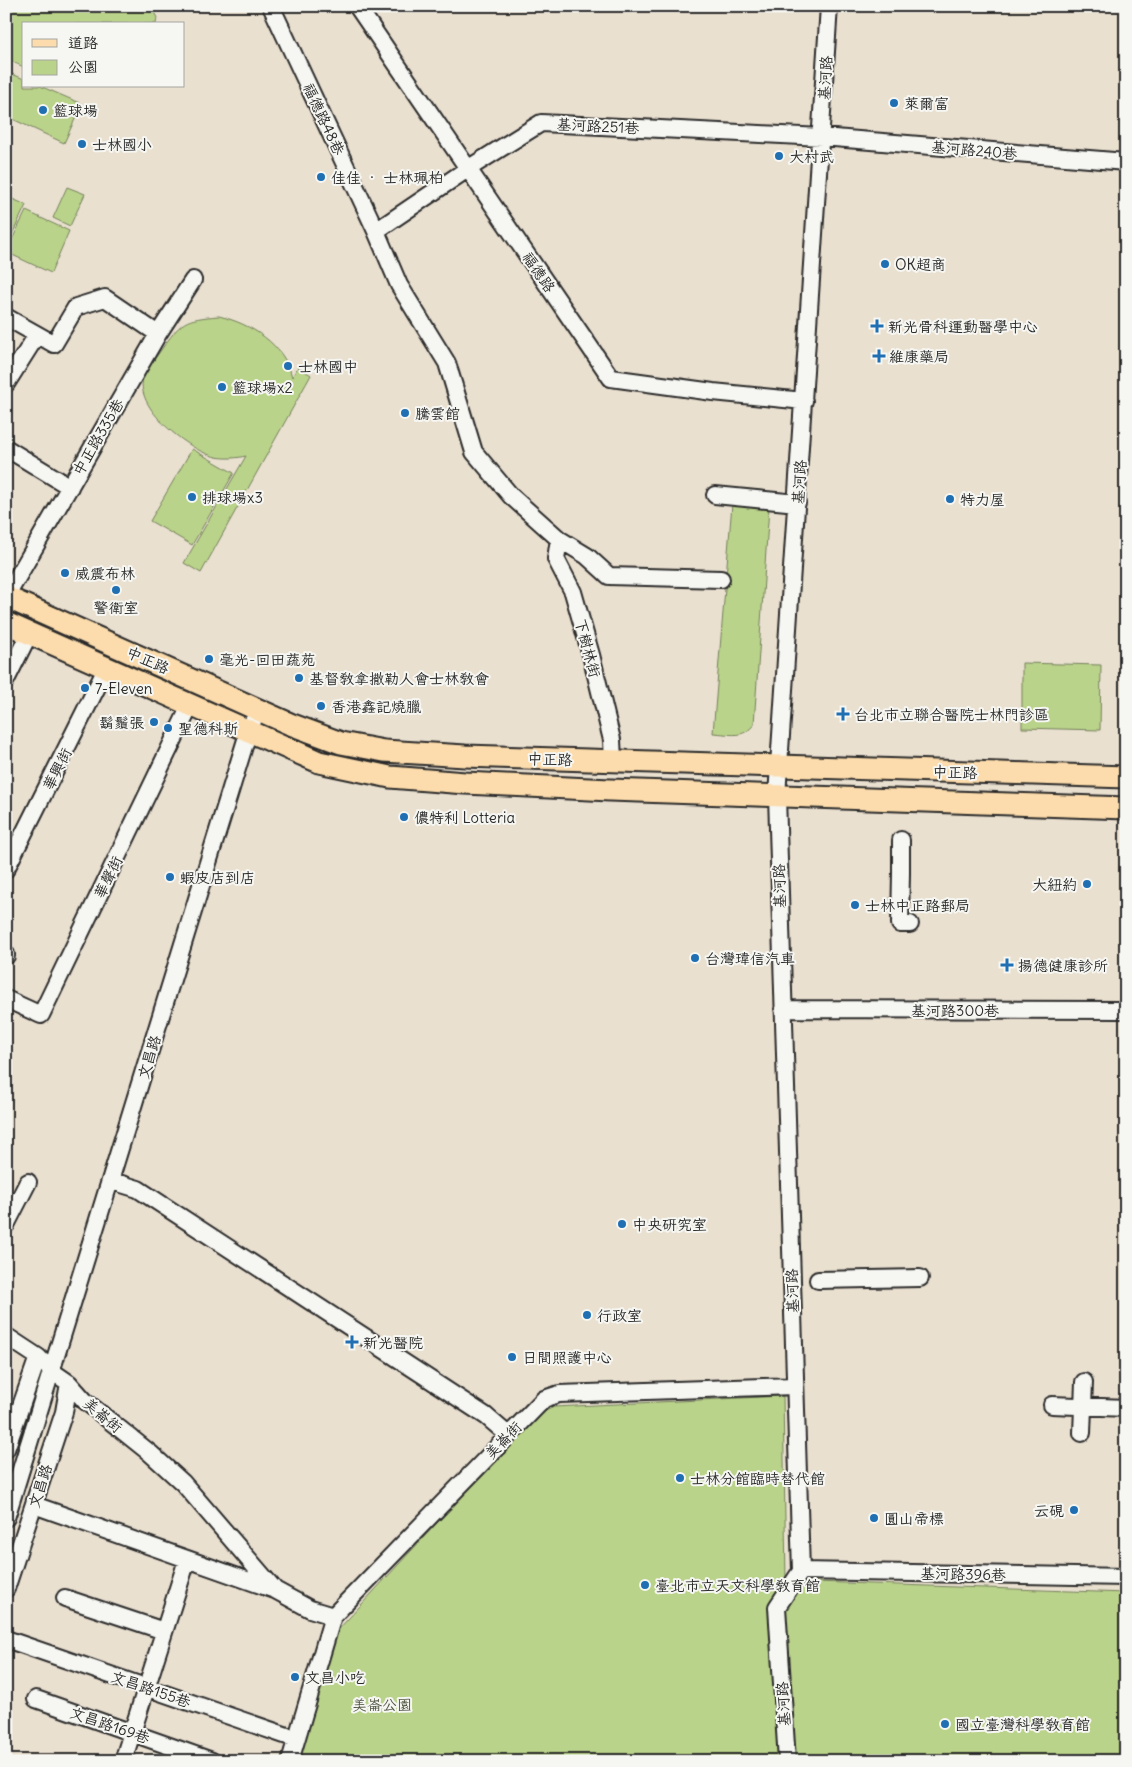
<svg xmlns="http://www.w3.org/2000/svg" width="1132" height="1767" font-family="Delius,'LXGW WenKai TC',sans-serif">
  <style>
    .green { fill: #bad38a; stroke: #727f5a }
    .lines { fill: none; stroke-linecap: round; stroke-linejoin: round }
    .minor-casing { stroke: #2b2b2b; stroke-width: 20 }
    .major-casing { stroke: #2b2b2b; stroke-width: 25 }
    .minor { stroke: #f6f6f2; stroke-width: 16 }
    .major { stroke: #fcdcac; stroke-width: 21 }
    .poi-dot { fill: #1f6fb2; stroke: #f6f6f2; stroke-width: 2 }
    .labels { text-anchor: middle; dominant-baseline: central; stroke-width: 4; stroke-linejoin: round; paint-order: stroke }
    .street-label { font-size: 15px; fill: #2b2b2b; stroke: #f6f6f2 }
    .poi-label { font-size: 15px; fill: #2b2b2b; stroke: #f6f6f2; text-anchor: start }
    .park-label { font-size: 15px; fill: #4f5543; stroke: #f6f6f2 }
  </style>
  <rect width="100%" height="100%" fill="#eae0d0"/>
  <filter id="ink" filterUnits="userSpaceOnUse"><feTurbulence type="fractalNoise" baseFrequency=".02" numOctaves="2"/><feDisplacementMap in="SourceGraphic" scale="10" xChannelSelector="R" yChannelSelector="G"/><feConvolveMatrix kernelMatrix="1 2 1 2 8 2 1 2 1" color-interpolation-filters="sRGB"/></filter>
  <g filter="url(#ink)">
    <path class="green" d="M6,6H151L157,18L156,24H24V67L6,59Z
      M12,74L24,79V86H40L82,104L64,143L6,116V86Z
      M67,187L85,194L70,226L53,218Z
      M6,196L26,205L6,247Z
      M26,211L69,231L51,273L6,252Z
      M219,316C251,324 284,344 292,377L298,367L311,375L201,573L184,563L246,456C237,458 227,459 216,457C190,451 131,407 144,375C147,366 156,358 161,350C182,321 183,319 219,316Z
      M192,449L234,473L192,545L150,521Z
      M732,504L769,507L754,724C744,739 730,734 713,733Z
      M1022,663L1101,665L1100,730L1022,728Z
      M783,1396L786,1581L1126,1593V1761H299L336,1632L537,1415L554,1407Z"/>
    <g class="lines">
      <defs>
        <path id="minor" d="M271,6L376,231L399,285L447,363L474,452L511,496L559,539L556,559L573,592L591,655L612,740L613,761
          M357,6L611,378L713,392L804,401
          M376,231L469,168L541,123L822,137L1126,162
          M6,317L54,344L76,307L105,298L158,334
          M6,384L37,335
          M6,448L70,487
          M715,495L797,503
          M559,539L587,556L609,576L721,579
          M6,597L158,334L193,280
          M6,680L29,634
          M901,840V874
          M6,869L107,667
          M901,873L900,924H910
          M6,954V956
          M6,999L41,1015L191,704
          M783,1009L1126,1010
          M112,1181L138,1189L486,1416L508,1435
          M6,1225L28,1182
          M818,1280L920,1278
          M6,1336L38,1357L53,1372L69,1383L85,1401L150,1453L183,1483L275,1590L310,1609L333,1616L544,1399L559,1394L795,1386
          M1052,1405L1126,1408
          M1082,1433L1084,1382
          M6,1449L38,1357
          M34,1505L275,1590
          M6,1518L249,730L253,721
          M801,1571L1126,1577
          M6,1589L64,1412L69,1383
          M65,1598L164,1631
          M6,1639L296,1739
          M36,1699L212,1761
          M123,1761L187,1560
          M290,1761L333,1616
          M787,1761L777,1607L801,1571L777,796L829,6"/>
        <path id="major" d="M6,597L290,724L341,743L384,751L465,756L1126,777
          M6,623L319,762L390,777L465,783L610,790L1126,808"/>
      </defs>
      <use href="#minor" class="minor-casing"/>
      <use href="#major" class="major-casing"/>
      <use href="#minor" class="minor"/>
      <use href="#major" class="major"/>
    </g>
  </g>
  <g class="poi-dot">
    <circle cx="894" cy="103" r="5"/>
    <circle cx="43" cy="110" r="5"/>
    <circle cx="82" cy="144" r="5"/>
    <circle cx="779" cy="156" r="5"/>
    <circle cx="321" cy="177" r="5"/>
    <circle cx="885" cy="264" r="5"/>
    <path d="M874.5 318.5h5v5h5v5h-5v5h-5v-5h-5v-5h5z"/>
    <path d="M876.5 348.5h5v5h5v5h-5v5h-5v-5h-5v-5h5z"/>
    <circle cx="288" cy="366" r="5"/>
    <circle cx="222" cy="387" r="5"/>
    <circle cx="405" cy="413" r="5"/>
    <circle cx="192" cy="497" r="5"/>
    <circle cx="950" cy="499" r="5"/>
    <circle cx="65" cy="573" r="5"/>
    <circle cx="116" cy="590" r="5"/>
    <circle cx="209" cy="659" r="5"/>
    <circle cx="299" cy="678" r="5"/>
    <circle cx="85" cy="688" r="5"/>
    <circle cx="321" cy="706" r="5"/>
    <path d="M840.5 706.5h5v5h5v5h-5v5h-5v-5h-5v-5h5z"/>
    <circle cx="154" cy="722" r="5"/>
    <circle cx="168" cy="728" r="5"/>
    <circle cx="404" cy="817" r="5"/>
    <circle cx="170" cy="877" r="5"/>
    <circle cx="1087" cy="884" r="5"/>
    <circle cx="855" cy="905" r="5"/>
    <circle cx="695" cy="958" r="5"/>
    <path d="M1004.5 957.5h5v5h5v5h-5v5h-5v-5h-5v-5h5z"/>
    <circle cx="622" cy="1224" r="5"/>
    <circle cx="587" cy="1315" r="5"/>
    <path d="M349.5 1334.5h5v5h5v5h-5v5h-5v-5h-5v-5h5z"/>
    <circle cx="512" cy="1357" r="5"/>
    <circle cx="680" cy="1478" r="5"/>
    <circle cx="1074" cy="1510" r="5"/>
    <circle cx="874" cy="1518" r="5"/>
    <circle cx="645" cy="1585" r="5"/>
    <circle cx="295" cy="1677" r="5"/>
    <circle cx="945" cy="1724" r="5"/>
  </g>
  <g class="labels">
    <g class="street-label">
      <text transform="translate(825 78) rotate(-87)">基河路</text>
      <text transform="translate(324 119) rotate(65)">福德路48巷</text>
      <text transform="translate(598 126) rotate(3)">基河路251巷</text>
      <text transform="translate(974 150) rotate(5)">基河路240巷</text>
      <text transform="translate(539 272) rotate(56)">福德路</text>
      <text transform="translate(98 437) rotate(-60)">中正路335巷</text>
      <text transform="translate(799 482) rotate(-86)">基河路</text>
      <text transform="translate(588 648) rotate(75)">下樹林街</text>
      <text transform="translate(148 660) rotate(24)">中正路</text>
      <text transform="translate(550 759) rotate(2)">中正路</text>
      <text transform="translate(57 769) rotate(-63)">華興街</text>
      <text transform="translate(955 772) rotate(2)">中正路</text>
      <text transform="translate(108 877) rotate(-64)">華聲街</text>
      <text transform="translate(779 886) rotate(-91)">基河路</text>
      <text x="955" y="1010">基河路300巷</text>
      <text transform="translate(149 1057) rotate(-73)">文昌路</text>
      <text transform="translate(792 1291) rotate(-92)">基河路</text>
      <text transform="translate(103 1415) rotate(40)">美崙街</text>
      <text transform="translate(503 1440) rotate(-46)">美崙街</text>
      <text transform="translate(40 1486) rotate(-72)">文昌路</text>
      <text transform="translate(963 1574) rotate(1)">基河路396巷</text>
      <text transform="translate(151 1689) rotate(19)">文昌路155巷</text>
      <text transform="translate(783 1704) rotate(-93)">基河路</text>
      <text transform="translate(110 1725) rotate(19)">文昌路169巷</text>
    </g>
    <g class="poi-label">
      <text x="904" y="103">萊爾富</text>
      <text x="53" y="110">籃球場</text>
      <text x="92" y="144">士林國小</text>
      <text x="789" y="156">大村武</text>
      <text x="331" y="177">佳佳 ‧ 士林珮柏</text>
      <text x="895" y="264">OK超商</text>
      <text x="888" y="326">新光骨科運動醫學中心</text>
      <text x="889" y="356">維康藥局</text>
      <text x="298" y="366">士林國中</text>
      <text x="232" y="387">籃球場x2</text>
      <text x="415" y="413">騰雲館</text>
      <text x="202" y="497">排球場x3</text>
      <text x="960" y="499">特力屋</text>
      <text x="75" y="573">威震布林</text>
      <text x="116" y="607" text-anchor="middle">警衛室</text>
      <text x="219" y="659">毫光-回田蔬苑</text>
      <text x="309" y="678">基督教拿撒勒人會士林教會</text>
      <text x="95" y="688">7-Eleven</text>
      <text x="331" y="706">香港鑫記燒臘</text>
      <text x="854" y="714">台北市立聯合醫院士林門診區</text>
      <text x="144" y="722" text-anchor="end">鬍鬚張</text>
      <text x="178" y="728">聖德科斯</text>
      <text x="414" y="817">儂特利 Lotteria</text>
      <text x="180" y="877">蝦皮店到店</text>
      <text x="1077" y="884" text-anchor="end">大紐約</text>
      <text x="865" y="905">士林中正路郵局</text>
      <text x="705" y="958">台灣瑋信汽車</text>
      <text x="1018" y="965">揚德健康診所</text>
      <text x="632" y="1224">中央研究室</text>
      <text x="597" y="1315">行政室</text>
      <text x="363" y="1342">新光醫院</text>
      <text x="522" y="1357">日間照護中心</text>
      <text x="690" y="1478">士林分館臨時替代館</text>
      <text x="1064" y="1510" text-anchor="end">云硯</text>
      <text x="884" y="1518">圓山帝標</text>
      <text x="655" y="1585">臺北市立天文科學教育館</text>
      <text x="305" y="1677">文昌小吃</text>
      <text x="955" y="1724">國立臺灣科學教育館</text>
    </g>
    <g class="park-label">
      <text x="382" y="1704">美崙公園</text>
    </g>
  </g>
  <rect width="1132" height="1767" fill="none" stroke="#f6f6f2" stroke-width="25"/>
  <rect x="12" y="12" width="1107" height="1742" fill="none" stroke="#2b2b2b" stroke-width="2" filter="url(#ink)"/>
  <rect x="22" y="22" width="162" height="65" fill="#f6f6f2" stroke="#a5a5a2"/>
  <rect x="32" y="39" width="25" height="8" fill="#fcdcac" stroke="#a5a5a2"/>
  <text x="68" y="48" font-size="15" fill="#2b2b2b">道路</text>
  <rect x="32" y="60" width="25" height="15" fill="#bad38a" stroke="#a5a5a2"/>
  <text x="68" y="72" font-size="15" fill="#2b2b2b">公園</text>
</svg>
